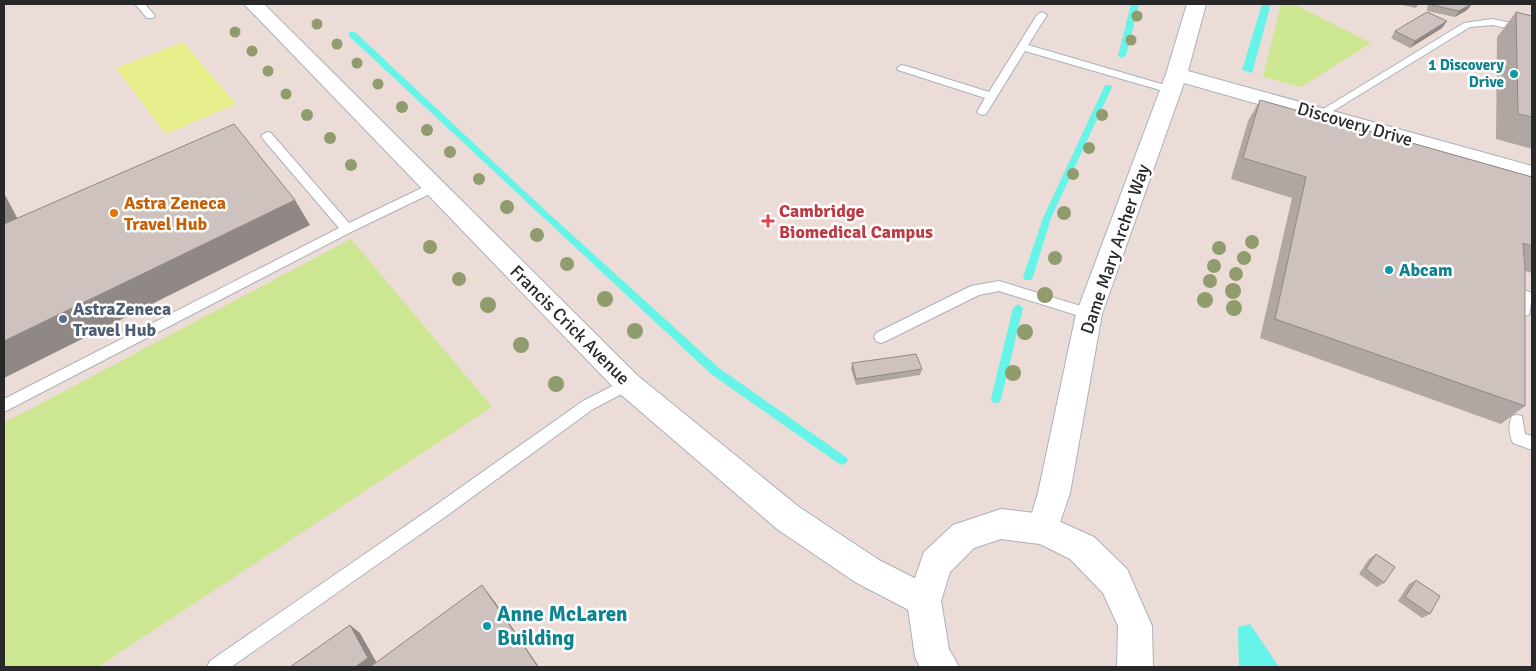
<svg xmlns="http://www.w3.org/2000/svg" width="1536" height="671" font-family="Signika,sans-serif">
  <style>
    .green { fill: #cce691 }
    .pitch { fill: #e7ee8c }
    .water { fill: #65f4e7 }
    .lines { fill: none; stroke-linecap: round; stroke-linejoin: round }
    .stream { fill: #65f4e7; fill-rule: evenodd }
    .service-casing { stroke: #a9b2b9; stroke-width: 2 }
    .minor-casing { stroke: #a9b2b9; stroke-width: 2 }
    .tertiary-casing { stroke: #a9b2b9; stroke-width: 2 }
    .service { fill: #fff; fill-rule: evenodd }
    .minor { fill: #fff; fill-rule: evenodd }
    .tertiary { fill: #fff; fill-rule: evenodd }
    .tree { fill: #909c6d }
    .wall { fill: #b0a7a3 }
    .shaded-wall { fill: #908884 }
    .building { fill: #cdc2bd; stroke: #908884 }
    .culture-dot { fill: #0f9aa8; stroke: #fff; stroke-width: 2 }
    .food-dot { fill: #e8710a; stroke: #fff; stroke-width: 2 }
    .health-dot { fill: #e0444e; stroke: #fff; stroke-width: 2 }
    .service-dot { fill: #5c6f8a; stroke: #fff; stroke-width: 2 }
    .labels { text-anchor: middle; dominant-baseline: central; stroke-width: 5; stroke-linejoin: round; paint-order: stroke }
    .far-culture-label { font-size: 15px; font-weight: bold; fill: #0d838f; stroke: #fff; text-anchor: end }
    .street-label { font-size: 18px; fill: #282828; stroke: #fff }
    .food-label { font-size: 18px; font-weight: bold; fill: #c56008; stroke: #fff; text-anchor: start }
    .health-label { font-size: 18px; font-weight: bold; fill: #be3a42; stroke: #fff; text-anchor: start }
    .culture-label { font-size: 18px; font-weight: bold; fill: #0d838f; stroke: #fff; text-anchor: start }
    .service-label { font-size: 18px; font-weight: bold; fill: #4e5e75; stroke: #fff; text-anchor: start }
    .near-culture-label { font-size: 21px; font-weight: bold; fill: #0d838f; stroke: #fff; text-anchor: start }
  </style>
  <rect width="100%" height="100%" fill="#ecdcd8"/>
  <path class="green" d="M1281,4H1294L1371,43L1301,87L1263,77Z
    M351,239L492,407L98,667H4V423Z"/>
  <path class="pitch" d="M183,42L236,104L166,134L116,68Z"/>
  <path class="water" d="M1262,4H1271L1252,73L1242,70Z
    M1250,624L1279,667H1239L1238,627Z"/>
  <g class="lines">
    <path class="stream" d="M1131,4H1139L1126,56L1122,58L1118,56Z
      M349,32H355L546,211L719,368L846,457L848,460L846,463L842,465L838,463L711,374L349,36Z
      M1105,85H1111L1112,87L1051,218L1033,277L1031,280H1025L1023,277L1043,218Z
      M1018,304L1023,308L1001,399L1000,402L996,403L992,402L991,399L1013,308Z"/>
    <defs>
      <path id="service" d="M135,4H145L155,16L153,18H147Z
        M1042,12L1047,15L1028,45L1175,88L1176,90L1171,93L1167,92L1025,51L986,114L982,115L977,112L985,98L898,70L897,68L902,65L906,66L989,92L1037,15Z
        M1492,19L1532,27V33L1492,25L1470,27L1325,116H1317L1315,114L1464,23Z
        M267,132L271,133L349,223L430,184L434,183L440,187L438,190L351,232L4,412V399L339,228L263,139L261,136Z
        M999,281L1094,310L1096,314L1094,318L1089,319L999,291L979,295L886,341L881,343L876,341L874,337L876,333L971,286Z
        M1524,290L1532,293V303H1531L1529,315L1524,316L1519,315C1516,309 1516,298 1519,291Z
        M628,378L633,380L635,384L633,388L593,409L445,517L231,667H207L210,661L433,507L583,401Z
        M1517,415L1522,416L1525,434L1532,436V450L1513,443C1509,435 1508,424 1512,416Z"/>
      <path id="minor" d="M244,4H264L638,376L799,507L879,560L936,589L941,601L936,613L924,618L855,582L777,529L618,392Z
        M1187,4H1206L1188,71L1532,166V182L1184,83L1102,314L1070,493L1054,540L1043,544L1032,540L1027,529L1038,493L1076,314L1166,74Z"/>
      <path id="tertiary" d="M1001,509L1043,514L1094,537L1127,569L1152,626L1153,667H1117L1118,626L1103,593L1070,559L1040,544L1001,539L974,548L950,572L941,601L949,649L959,667H920L915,657L907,601L924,552L953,525Z"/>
    </defs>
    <use href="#service" class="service-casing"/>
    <use href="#minor" class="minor-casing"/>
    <use href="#tertiary" class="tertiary-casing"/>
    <use href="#service" class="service"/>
    <use href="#minor" class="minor"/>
    <use href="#tertiary" class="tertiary"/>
  </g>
  <g class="tree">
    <circle cx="1137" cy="16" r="5.5"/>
    <circle cx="317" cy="24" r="5.5"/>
    <circle cx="235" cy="32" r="5.5"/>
    <circle cx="1131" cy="40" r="5.5"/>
    <circle cx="337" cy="44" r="5.5"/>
    <circle cx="252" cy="51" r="5.5"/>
    <circle cx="357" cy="63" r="5.5"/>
    <circle cx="268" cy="71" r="5.5"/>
    <circle cx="378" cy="84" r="5.5"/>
    <circle cx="286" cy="94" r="5.5"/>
    <circle cx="402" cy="107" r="6"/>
    <circle cx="307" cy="115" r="6"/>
    <circle cx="1102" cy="115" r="6"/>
    <circle cx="427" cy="130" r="6"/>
    <circle cx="330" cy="138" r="6"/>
    <circle cx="1089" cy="148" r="6"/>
    <circle cx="450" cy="152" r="6"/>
    <circle cx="351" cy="165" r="6"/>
    <circle cx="1073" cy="174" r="6"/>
    <circle cx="479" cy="179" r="6"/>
    <circle cx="507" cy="207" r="7"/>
    <circle cx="1064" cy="213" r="7"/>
    <circle cx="537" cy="235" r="7"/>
    <circle cx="1252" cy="242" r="7"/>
    <circle cx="430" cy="247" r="7"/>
    <circle cx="1219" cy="248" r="7"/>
    <circle cx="1055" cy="258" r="7"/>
    <circle cx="1244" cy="258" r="7"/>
    <circle cx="567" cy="264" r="7"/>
    <circle cx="1214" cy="266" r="7"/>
    <circle cx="1236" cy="274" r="7"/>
    <circle cx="459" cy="279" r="7"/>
    <circle cx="1210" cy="281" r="7"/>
    <circle cx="1233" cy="291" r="8"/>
    <circle cx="1045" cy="295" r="8"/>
    <circle cx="605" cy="299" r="8"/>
    <circle cx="1205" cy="300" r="8"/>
    <circle cx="488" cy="305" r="8"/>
    <circle cx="1234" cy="308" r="8"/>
    <circle cx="635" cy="331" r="8"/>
    <circle cx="1025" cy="332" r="8"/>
    <circle cx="521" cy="345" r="8"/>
    <circle cx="1013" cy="373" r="8"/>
    <circle cx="556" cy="384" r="8"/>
  </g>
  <path class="wall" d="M1398,4H1419L1416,8Z
    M1428,4H1472L1467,10L1455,17L1427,11Z
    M1516,12L1532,16V149L1496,139L1497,37Z
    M1447,21L1442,28L1410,48L1391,38L1395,31Z
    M1260,100L1532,177V273L1525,271V406L1501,424L1260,338L1292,198L1231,179L1248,121Z
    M852,363L922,369L920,375L856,385L851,369Z
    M1376,554L1384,583L1377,587L1359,574L1369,559Z
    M1416,580L1430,614L1422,618L1398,601L1409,584Z"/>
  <path class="shaded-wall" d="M1472,4L1467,10L1455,17L1459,11Z
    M1447,21L1442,28L1410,48L1415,41Z
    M4,193L24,231L4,240Z
    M295,200L310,225L4,378V341Z
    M482,585L495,602L539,667H538Z
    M350,625L360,633L378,665L375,667H355Z"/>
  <path class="building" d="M1432,4H1471L1459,11L1432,5Z
    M1427,12L1447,21L1415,41L1395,31Z
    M1516,12L1532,16V117L1518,114Z
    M1260,100L1532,177V246L1523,243L1525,269V406L1275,319L1306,177L1243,158Z
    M234,124L295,200L4,341V224Z
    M916,354L922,369L856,379L852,363Z
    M1376,554L1395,567L1384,583L1366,569Z
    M1416,580L1440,596L1430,614L1405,597Z
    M482,585L538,667H370Z
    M350,625L368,658L355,667H290Z"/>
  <g class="culture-dot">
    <circle cx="1514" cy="74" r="5"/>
    <circle cx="1389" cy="270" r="5"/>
    <circle cx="487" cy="626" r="5"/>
  </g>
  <circle class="food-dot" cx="114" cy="213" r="5"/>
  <path class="health-dot" d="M765.5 213.5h5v5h5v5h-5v5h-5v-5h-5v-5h5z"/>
  <circle class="service-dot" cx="63" cy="319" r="5"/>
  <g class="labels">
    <g class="far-culture-label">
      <text x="1504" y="65">1 Discovery<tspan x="1504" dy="17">Drive</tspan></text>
    </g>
    <g class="street-label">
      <text transform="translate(1355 124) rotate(16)">Discovery Drive</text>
      <text transform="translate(1115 249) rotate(-71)">Dame Mary Archer Way</text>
      <text transform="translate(570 325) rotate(45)">Francis Crick Avenue</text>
    </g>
    <g class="food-label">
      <text x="124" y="203">Astra Zeneca<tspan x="124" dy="21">Travel Hub</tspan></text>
    </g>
    <g class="health-label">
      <text x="779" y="211">Cambridge<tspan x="779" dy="21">Biomedical Campus</tspan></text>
    </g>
    <g class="culture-label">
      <text x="1399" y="270">Abcam</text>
    </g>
    <g class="service-label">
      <text x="73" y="309">AstraZeneca<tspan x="73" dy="21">Travel Hub</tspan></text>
    </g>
    <g class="near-culture-label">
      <text x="497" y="614">Anne McLaren<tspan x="497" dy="24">Building</tspan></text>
    </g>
  </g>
  <rect width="1536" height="671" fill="none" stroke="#282828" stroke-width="10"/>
</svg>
